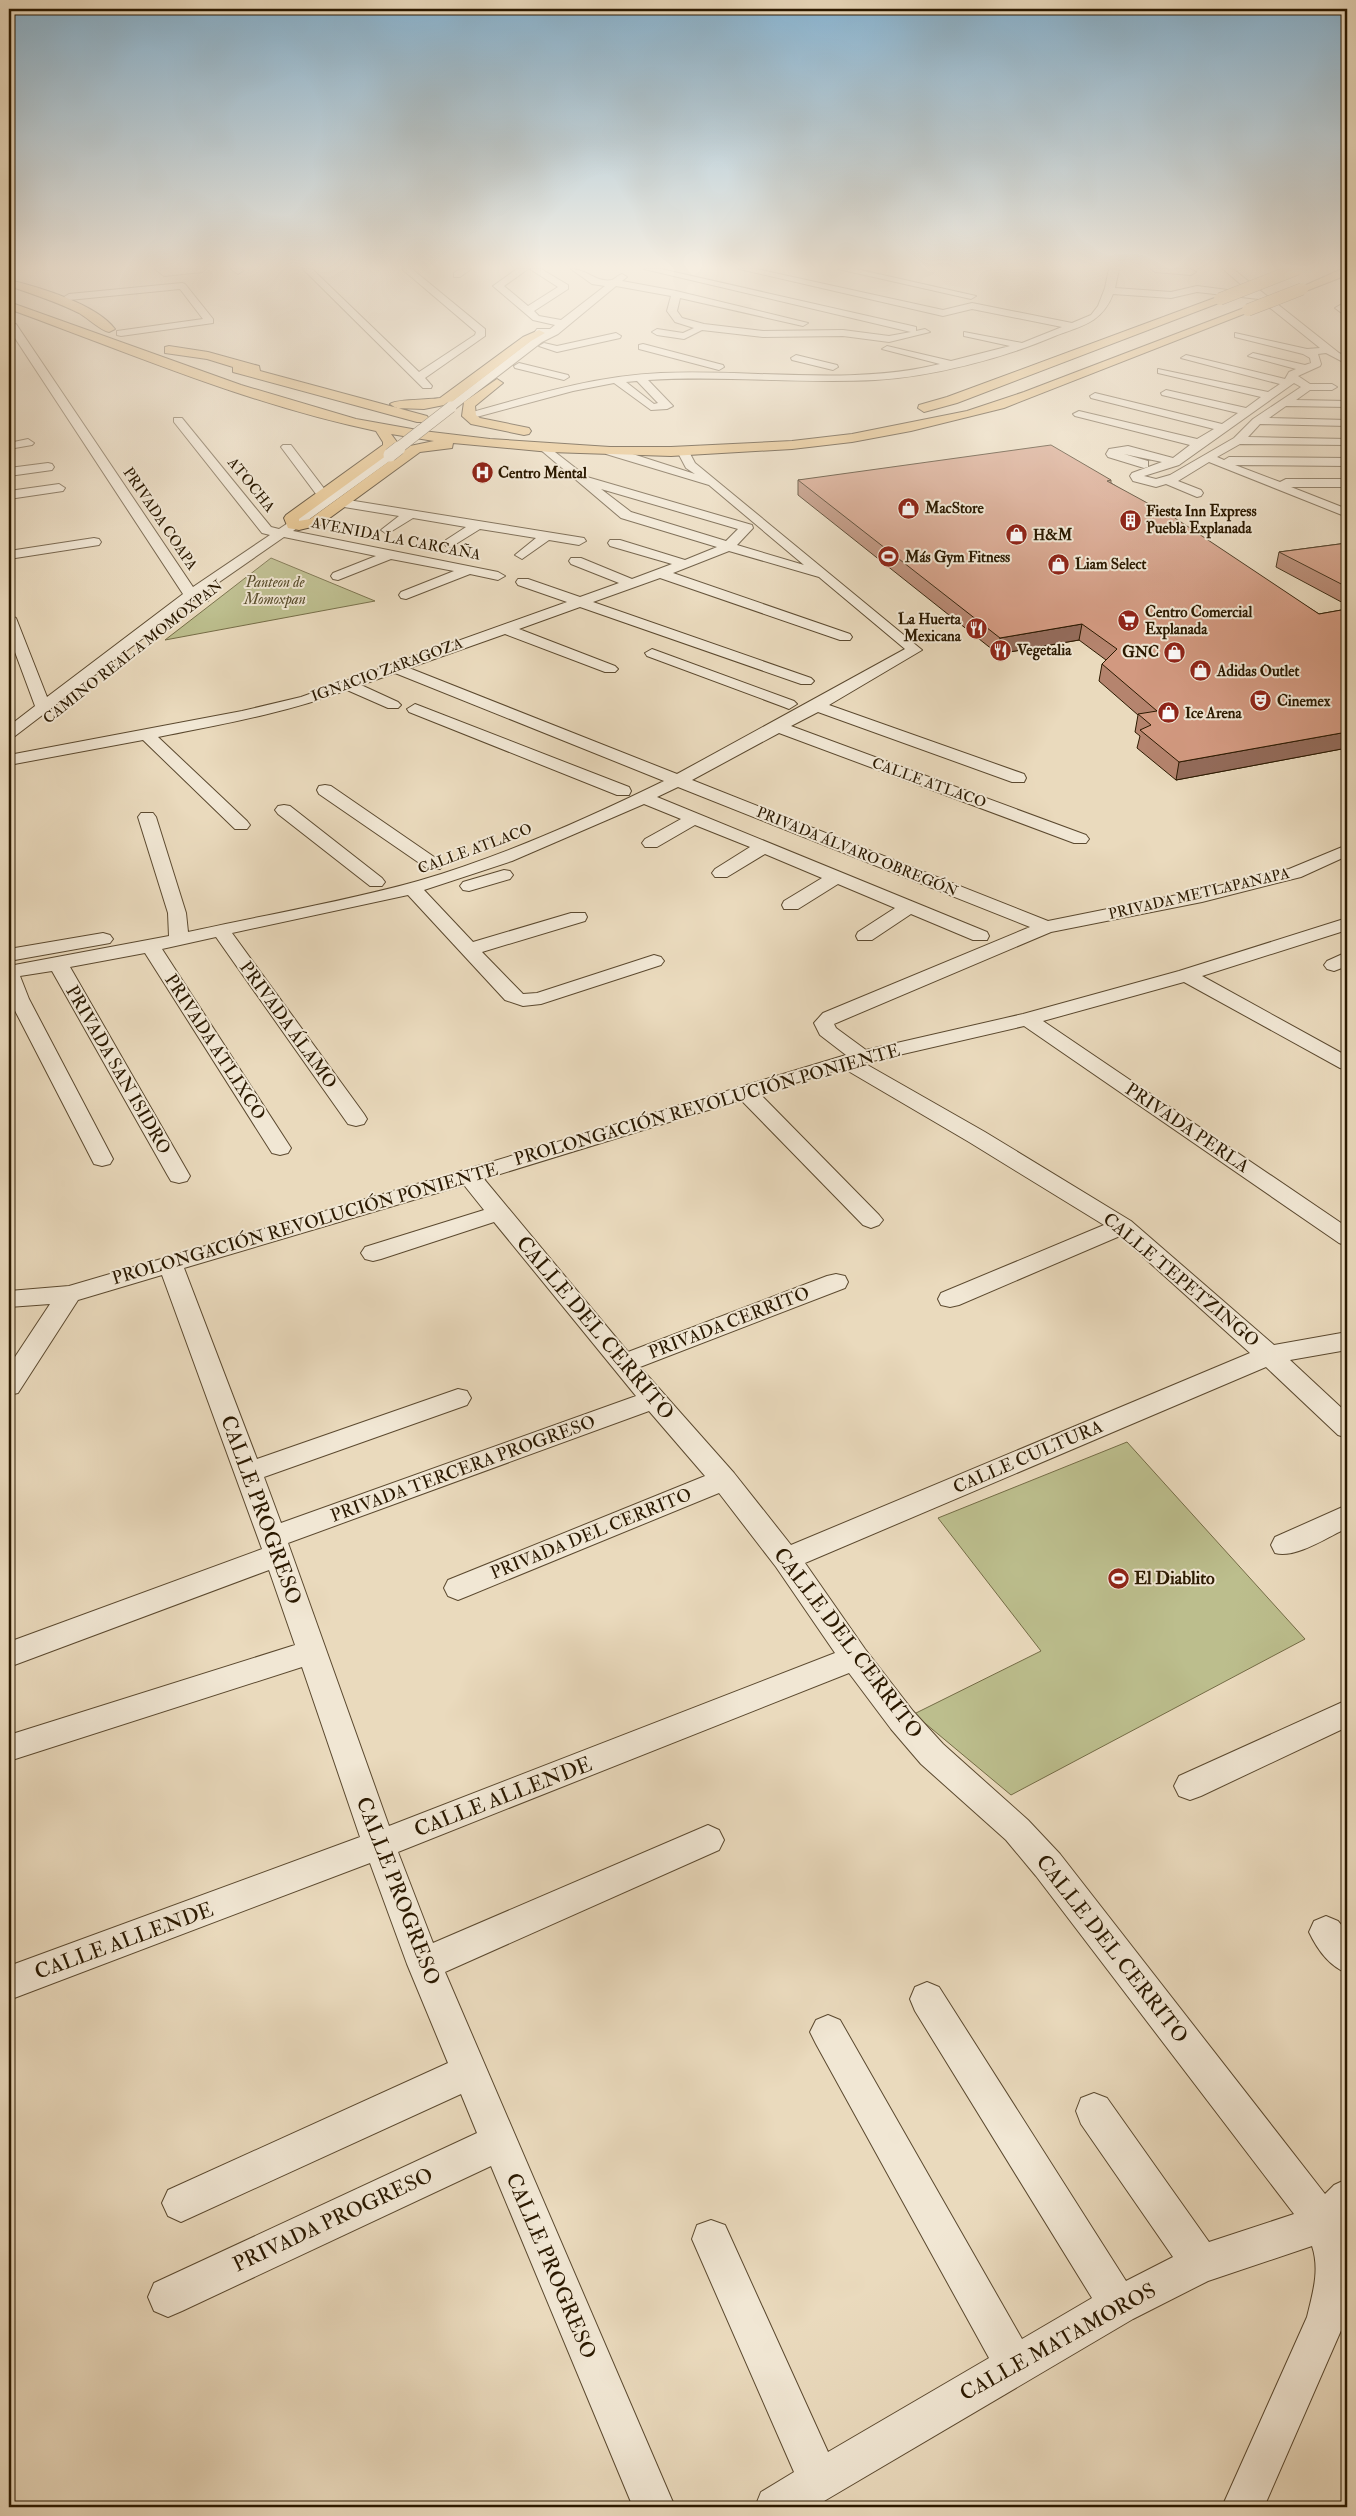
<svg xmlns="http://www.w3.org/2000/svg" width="1356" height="2516" font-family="'IM FELL Double Pica',serif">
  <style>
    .green { fill: #bcbe8d; stroke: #746c46 }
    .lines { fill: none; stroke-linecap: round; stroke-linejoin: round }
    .minor-casing { stroke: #5b492f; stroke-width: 2 }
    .highway-casing { stroke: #2b1900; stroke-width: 2 }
    .minor { fill: #f1e7d4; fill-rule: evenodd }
    .highway { fill: #e5bd7e; fill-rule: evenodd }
    .minor-bridge-far1-casing { stroke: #5b492f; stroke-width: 12; stroke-linecap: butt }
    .minor-bridge-casing { stroke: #5b492f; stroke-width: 14; stroke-linecap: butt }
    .highway-bridge-casing { stroke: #2b1900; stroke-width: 13; stroke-linecap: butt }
    .minor-bridge-far1 { stroke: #f1e7d4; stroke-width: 11 }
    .minor-bridge { stroke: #f1e7d4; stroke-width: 13 }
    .highway-bridge { stroke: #e5bd7e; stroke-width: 12 }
    .wall { fill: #b5846e; stroke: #2b1900 }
    .shaded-wall { fill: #936b5a; stroke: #2b1900 }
    .building { fill: #d29980; stroke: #2b1900 }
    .labels { text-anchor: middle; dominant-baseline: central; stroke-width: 4; stroke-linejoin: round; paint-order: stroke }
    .far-poi-label { font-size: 15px; font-weight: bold; fill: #2b1900; stroke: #f1e7d4; text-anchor: start }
    .far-street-label { font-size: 15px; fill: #2b1900; stroke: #f1e7d4 }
    .far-park-label { font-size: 15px; font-style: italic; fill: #564b2a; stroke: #f1e7d4 }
    .street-label { font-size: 18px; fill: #2b1900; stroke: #f1e7d4 }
    .poi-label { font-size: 18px; font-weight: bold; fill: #2b1900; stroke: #f1e7d4; text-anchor: start }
    .near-street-label { font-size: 21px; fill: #2b1900; stroke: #f1e7d4 }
  </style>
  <rect width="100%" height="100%" fill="#eadabd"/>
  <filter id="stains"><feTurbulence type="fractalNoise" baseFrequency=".004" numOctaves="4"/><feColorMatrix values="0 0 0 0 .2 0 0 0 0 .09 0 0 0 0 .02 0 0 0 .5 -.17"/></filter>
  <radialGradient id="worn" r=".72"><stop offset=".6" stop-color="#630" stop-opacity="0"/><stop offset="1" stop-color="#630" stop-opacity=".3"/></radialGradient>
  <path class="green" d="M271,558L375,601L165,640Z
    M1127,1442L1305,1639L1011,1795L914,1714L1041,1651L938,1518Z"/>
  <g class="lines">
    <defs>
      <path id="minor" d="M155,269H206L202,272L164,276Z
        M231,269H241L243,271L238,274Z
        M303,269H312L419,372L475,335L476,332L402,269H412L485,329V336L425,378L432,386L431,388H423Z
        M460,269H471L460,277H454V273Z
        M517,269H528L504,286L528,306L558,287L530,269H541L568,285V289L534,311L539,316L561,320L605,286L592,284L571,269C587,269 596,283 612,280C615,279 618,275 622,274L627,277L622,281L676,291L808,323L803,326L680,298L677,311L682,318L704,324L763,331L843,330L889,336L911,332L644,269H661L912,326L916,327V331L925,329L930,332L889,342L843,336L763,337L702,330L684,339L657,335L652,332L657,329L683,333L694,328L675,322L667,311L671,296L616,286L558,334L542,342L455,409H447V405L534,338L537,336L534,333L537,329H550L555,325L533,320L493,286Z
        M739,269H756L943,310L972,303L1072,323L1091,315L1098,306L1105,288L1109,269H1119L1115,288L1171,292L1197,286L1251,293L1223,269H1233L1339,353L1347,357V364L1326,353L1318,354L1321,364L1320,366L1298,376L1310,384H1332L1337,387L1332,390H1310L1296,400L1347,401V407L1286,406L1269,418L1347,420V426L1260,424L1248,437L1347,439V445L1240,444L1217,457L1224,460L1229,457L1347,458V466L1235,465L1280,482L1286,479H1347V487H1291L1347,509V517L1209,462L1178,481L1201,490L1203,493L1201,496L1197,497L1166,484L1156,487L1133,481L1130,476L1132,473L1162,462L1124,454L1148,461V467L1144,468L1108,457L1106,454L1109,449L1128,446L1173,458L1190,445L1075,416L1073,414L1079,411L1197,439L1214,429L1091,398L1090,396L1095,393L1222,424L1238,413L1162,395L1161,393L1166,390L1246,408L1261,397L1158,373V369L1268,392L1280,384L1181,358L1186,355L1285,379L1289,372L1296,369L1248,356L1253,353L1305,365L1311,363L1310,358L1303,354L1235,337V333L1307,349L1320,348L1259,299L1197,292L1171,298L1113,294C1102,323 1081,326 1055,336C1004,358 931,377 875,380C800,384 724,375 648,380L673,406L667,409L651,410L614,383L573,391L469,419L463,416L465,414C530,396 593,376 661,373C751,369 852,386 940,364L882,349L887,346L951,361L1010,346L964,336V332L1022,343L1062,327L972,309L943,316ZM637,381L658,403L654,404L626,382ZM1294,383L1301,387L1253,419L1234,438L1170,475L1156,479L1144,476L1179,465Z
        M838,269H856L976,296L971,299Z
        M1151,269H1190L1196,272L1191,275L1155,272Z
        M182,283L185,284L213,319V323L121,336L117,335V331L203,319L180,289L69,300L64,297L69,294Z
        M1347,301V317L1335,308Z
        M9,324H16L193,587L270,535L262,533L174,422V418H182L271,527L279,529L324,499L319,498L281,447L283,445H291L329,495L386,452H394V458L293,531L498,572L505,576L498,580L470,574L406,599L401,598L399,595L401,592L454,571L391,559L338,580L333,579L331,576L333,573L376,556L284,537L202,594L208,595L210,598L208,601L193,600L15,736L9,738V726L35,706L9,636V614L16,618L47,697L183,594L9,329Z
        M616,333L621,336L620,338L557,352L539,346L544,343L557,346Z
        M643,344L723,365L724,367L719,370L639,349V345Z
        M796,355L837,365L838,367L833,370L792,360L791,358Z
        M519,363L568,375L569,377L564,380L515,368L514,366Z
        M28,439L34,443L32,445L9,449V443Z
        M546,445L587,477L752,525L753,528L737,545L804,565L709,485L606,454L604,451L606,448H614L695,474L686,468L677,451L679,448H687L695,463L922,650L829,705L1024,774L1026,778L1024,782H1012L818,712L791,726L1086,835L1089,839L1086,843H1074L779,733L692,780L1048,921L1202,890L1289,869L1347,845V856L1301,877L1202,902L1051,932L834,1024L836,1028L866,1050L1023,1014L1179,971L1347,918V930L1202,976L1347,1056V1070L1340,1068L1184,982L1043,1021L1347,1227V1246L1339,1243L1024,1026L864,1063L985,1132L1131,1221L1274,1345L1347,1332V1350L1290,1360L1347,1413V1438L1338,1435L1266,1367L805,1563L865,1649L913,1711L943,1744L1028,1820L1060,1854L1325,2194L1334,2185L1347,2179V2226L1345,2228L1347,2236L1346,2319L1264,2507H1222L1307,2317C1313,2292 1320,2270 1312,2246L1208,2281L1133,2319L814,2507H755L761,2492L794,2472L692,2239L697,2225L711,2220L725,2225L828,2452L989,2358L816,2044L810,2032L816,2020L828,2015L840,2020L1022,2339L1092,2298L915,2011L910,1999L915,1987L927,1982L939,1987L1126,2281L1173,2257L1081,2124L1076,2111L1081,2098L1094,2093L1107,2098L1209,2242L1294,2214L1036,1876L1006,1840L921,1764L891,1729L849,1673L398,1852L433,1943L708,1825L719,1830L724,1840L719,1850L445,1972L675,2507H633L491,2166L182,2311L168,2317L154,2311L148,2297L154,2283L477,2133L461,2094L181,2222L168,2216L162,2203L168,2190L448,2063L407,1964L370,1863L9,2000V1966L360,1837L302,1667L9,1761V1735L295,1645L269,1570L9,1667V1642L262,1549L162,1275L78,1300L18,1393L9,1395V1366L50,1304L9,1307V1291L69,1286L461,1171L846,1055L820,1035L814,1023L823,1013L1030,927L678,787L657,797L987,932L989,936L987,940H973L911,914L872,940H858L856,936L858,932L895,908L838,884L798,909H784L782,905L784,901L822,878L765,854L727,877H715L712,873L715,869L750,847L695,825L657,847H645L642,843L645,839L681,819L644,804L512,861L424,890L473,942L571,913H585L587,917L585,921L482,952L523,994L537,993L654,955L661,957L664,961L661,965L541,1004L523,1006L505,1000L408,895L232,933L364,1114L367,1119L364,1124L356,1126L348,1124L216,937L162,949L291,1148L288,1153L280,1155L272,1153L145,953L70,967L190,1176L187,1181L179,1183L171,1181L168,1176L52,971L20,976L29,999L113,1159L110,1164L102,1166L94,1164L9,999V966L169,936L168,913L138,817L141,813H153L156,817L186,913L188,932C264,915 343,902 418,881C503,856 584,820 664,781L395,673L361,685L398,702L401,705L398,708H388L347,690C286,713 222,724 158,737L247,821L250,825L247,829H235L143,740L9,765V755L242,711L301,697L567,602L518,585L516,582L518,579H528L580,597L619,583L571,564L569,561L571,558H581L632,579L672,564L610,546L608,543L610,540H620L685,560L717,547L621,518L542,451V447ZM601,489L738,529L726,541L631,512ZM729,551L819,577L905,649L677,774L409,668L505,634L605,672H615L618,669L615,666L519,629L580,607L801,684H811L814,681L811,678L593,602L660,578L840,640H850L852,637L850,634L673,573ZM843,1068L969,1142L1104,1225L941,1293L938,1299L941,1305L950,1307L959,1305L1120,1236L1250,1353L791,1545L734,1473L640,1367L845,1288L848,1282L845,1276L836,1274L827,1276L628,1352L484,1179L741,1100L863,1225L871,1228L879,1225L883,1220L879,1215L760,1094ZM464,1185L484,1210L365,1247L361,1253L365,1259L373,1261L381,1259L494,1222L636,1396L281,1523L264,1477L467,1405L471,1398L467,1391L458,1389L257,1459L184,1268ZM649,1411L705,1476L448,1580L444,1588L448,1596L458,1600L468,1596L719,1493L776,1567L835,1653L389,1826L288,1543Z
        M48,463L52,464L54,467L52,470L9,476V468Z
        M59,484L65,488L63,491L9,499V491Z
        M342,499L584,538L586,541L579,545L549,540L522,559L515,555L536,538L480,529L451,547L446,546L444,543L446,540L466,527L413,518L387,534L381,530L399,516L338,506L336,503L338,500Z
        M94,538L99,539L101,542L99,545L9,559V551Z
        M652,649L794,701L797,704L789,709L784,707L647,656L645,653Z
        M415,704L629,787L631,791L629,795H617L409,712L407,709Z
        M325,785L331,786L440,861L443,865L440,869H428L319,794L317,790L319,786Z
        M284,805L290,806L382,878L385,882L382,886H370L278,814L275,810L278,806Z
        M504,870L510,871L513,875L510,879L469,891L463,890L460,886L463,882Z
        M103,933L110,935L113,939L110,943L9,961V949Z
        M1347,952V966L1334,971L1327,969L1324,965L1327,961Z
        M1347,1505V1528C1328,1537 1295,1559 1275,1553L1271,1545L1275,1537Z
        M1347,1700V1727L1201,1796L1190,1800L1179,1796L1174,1786L1179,1776Z
        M1326,1916L1338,1921L1347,1932V1973C1329,1966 1317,1949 1309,1932L1314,1921Z"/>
      <path id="highway" d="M1342,269H1347V275L1306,291L1302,292L1297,289Z
        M9,280C39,287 96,304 115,329L109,332C101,331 88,318 79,313C57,302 33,294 9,286Z
        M1220,296L1224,297V301L957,403L924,412L918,408L919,405L947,397Z
        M9,302L241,385L356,419L423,431L490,439L610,447H671L792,441L852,434L967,411L1024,392L1244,308L1248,307L1254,310L1004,408L911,431L852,442L792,449L671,456L550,452L453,443L452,448L420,452L320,525L299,530L288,528L284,518L286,515L383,445V442L376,431C250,405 130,353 9,309ZM391,434L434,441L410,446L310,519L299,521V519L394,450L397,442Z
        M539,330L545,333L531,341L449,404L424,409L396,408L390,404C395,399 429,400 440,398L523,337Z
        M169,346L208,352L259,366L260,371L427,416L429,419L427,422H417L233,372V367L207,359L165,353V347Z
        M497,379L503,383L475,406L476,415L480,418L529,428L531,431L529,434L524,435L471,424L462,416L464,402Z"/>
    </defs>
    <use href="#minor" class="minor-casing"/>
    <use href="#highway" class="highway-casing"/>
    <use href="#minor" class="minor"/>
    <use href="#highway" class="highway"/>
    <defs>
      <path id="minor-bridge-far1" d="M397,449L451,407"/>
      <path id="minor-bridge" d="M390,455L399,448"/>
      <path id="highway-bridge" d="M1220,299L1297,269
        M1248,310L1302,289"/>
    </defs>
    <use href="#minor-bridge-far1" class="minor-bridge-far1-casing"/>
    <use href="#minor-bridge" class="minor-bridge-casing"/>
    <use href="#highway-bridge" class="highway-bridge-casing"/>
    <use href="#minor-bridge-far1" class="minor-bridge-far1"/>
    <use href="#minor-bridge" class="minor-bridge"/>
    <use href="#highway-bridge" class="highway-bridge"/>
  </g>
  <path class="wall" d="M798,480H1111V483L1319,614L1347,609V748L1176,780L1137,748L1140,736L1135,732L1138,715L1099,681L1102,664L1106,660L1079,640L998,654L798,495Z
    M1347,543V605L1276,567L1279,552Z"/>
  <path class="shaded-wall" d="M1082,624L1079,640L998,654L1000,638Z
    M1347,732V748L1176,780L1179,762Z"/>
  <path class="building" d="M1051,445L1111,480L1107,481L1175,518L1319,614L1347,609V732L1179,762L1140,730L1151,725L1138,714L1157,711L1102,664L1117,649L1082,624L1000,638L798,480Z
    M1347,543V587L1279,552Z"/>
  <linearGradient id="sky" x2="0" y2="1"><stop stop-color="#88b6d5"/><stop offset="0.43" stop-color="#f6eee1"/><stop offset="1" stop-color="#f6eee1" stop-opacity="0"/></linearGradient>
  <rect width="1356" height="621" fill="url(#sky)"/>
  <defs>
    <symbol id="hospital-disc" viewBox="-11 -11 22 22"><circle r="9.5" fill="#8f2418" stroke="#f1e7d4"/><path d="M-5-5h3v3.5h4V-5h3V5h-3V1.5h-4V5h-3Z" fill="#fff"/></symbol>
    <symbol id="shop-disc" viewBox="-11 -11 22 22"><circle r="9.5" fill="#8f2418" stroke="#f1e7d4"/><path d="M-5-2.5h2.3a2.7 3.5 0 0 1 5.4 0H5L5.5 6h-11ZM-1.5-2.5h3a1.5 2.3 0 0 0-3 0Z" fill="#fff"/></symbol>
    <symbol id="building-disc" viewBox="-11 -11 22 22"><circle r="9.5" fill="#8f2418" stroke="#f1e7d4"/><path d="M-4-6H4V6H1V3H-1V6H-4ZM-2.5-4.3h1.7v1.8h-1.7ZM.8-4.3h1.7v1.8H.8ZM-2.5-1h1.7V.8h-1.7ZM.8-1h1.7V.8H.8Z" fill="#fff"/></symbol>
    <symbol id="stadium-disc" viewBox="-11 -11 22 22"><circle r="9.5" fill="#8f2418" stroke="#f1e7d4"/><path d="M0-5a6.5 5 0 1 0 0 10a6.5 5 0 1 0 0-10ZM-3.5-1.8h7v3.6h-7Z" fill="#fff"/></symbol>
    <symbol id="supermarket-disc" viewBox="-11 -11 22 22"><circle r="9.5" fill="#8f2418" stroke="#f1e7d4"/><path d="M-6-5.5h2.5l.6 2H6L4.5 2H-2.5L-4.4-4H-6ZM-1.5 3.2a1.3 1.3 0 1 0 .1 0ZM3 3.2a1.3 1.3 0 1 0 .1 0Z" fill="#fff"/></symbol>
    <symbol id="restaurant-disc" viewBox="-11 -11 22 22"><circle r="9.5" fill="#8f2418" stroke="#f1e7d4"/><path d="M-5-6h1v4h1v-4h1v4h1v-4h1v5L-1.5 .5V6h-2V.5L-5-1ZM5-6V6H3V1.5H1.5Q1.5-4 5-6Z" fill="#fff"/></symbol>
    <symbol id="theatre-disc" viewBox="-11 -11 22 22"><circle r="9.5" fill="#8f2418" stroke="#f1e7d4"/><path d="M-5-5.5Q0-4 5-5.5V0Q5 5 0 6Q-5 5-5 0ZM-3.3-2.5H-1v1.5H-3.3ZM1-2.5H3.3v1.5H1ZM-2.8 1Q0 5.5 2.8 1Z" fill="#fff"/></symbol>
  </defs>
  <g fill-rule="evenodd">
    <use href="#hospital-disc" x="470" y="460" width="25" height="25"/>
    <use href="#shop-disc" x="896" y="496" width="25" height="25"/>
    <use href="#building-disc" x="1118" y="508" width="25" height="25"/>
    <use href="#shop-disc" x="1004" y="522" width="25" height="25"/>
    <use href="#stadium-disc" x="876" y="544" width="25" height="25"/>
    <use href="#shop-disc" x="1046" y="552" width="25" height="25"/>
    <use href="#supermarket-disc" x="1116" y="608" width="25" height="25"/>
    <use href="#restaurant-disc" x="964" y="616" width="25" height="25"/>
    <use href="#restaurant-disc" x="988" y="638" width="25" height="25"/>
    <use href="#shop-disc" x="1162" y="640" width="25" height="25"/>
    <use href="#shop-disc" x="1188" y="658" width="25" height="25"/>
    <use href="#theatre-disc" x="1248" y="688" width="25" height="25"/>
    <use href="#shop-disc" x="1156" y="700" width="25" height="25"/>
    <use href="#stadium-disc" x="1106" y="1566" width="25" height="25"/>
  </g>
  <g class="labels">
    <g class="far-poi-label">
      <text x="498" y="473">Centro Mental</text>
      <text x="925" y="508">MacStore</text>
      <text x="1146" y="511">Fiesta Inn Express<tspan x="1146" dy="17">Puebla Explanada</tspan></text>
      <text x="1033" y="535">H&amp;M</text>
      <text x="905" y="557">Más Gym Fitness</text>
      <text x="1075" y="564">Liam Select</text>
      <text x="1145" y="612">Centro Comercial<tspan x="1145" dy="17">Explanada</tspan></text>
      <text x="961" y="619" text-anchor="end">La Huerta<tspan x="961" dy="17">Mexicana</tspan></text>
      <text x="1017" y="650">Vegetalia</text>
      <text x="1159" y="652" text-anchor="end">GNC</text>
      <text x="1217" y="671">Adidas Outlet</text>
      <text x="1277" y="701">Cinemex</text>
      <text x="1185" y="713">Ice Arena</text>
    </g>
    <g class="far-street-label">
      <text transform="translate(251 485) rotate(51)">ATOCHA</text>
      <text transform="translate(160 519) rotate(56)">PRIVADA COAPA</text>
      <text transform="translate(396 539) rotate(11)">AVENIDA LA CARCAÑA</text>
      <text transform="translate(133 652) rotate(-38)">CAMINO REAL A MOMOXPAN</text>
      <text transform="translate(387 670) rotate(-20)">IGNACIO ZARAGOZA</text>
      <text transform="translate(929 783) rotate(20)">CALLE ATLACO</text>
      <text transform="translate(475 849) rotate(-20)">CALLE ATLACO</text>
      <text transform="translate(857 852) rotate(22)">PRIVADA ÁLVARO OBREGÓN</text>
      <text transform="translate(1199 894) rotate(-13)">PRIVADA METLAPANAPA</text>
    </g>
    <g class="far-park-label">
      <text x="275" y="582">Panteon de<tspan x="275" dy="17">Momoxpan</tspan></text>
    </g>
    <g class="street-label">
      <text transform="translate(288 1025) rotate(54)">PRIVADA ÁLAMO</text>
      <text transform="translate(215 1047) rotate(57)">PRIVADA ATLIXCO</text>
      <text transform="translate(118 1070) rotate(60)">PRIVADA SAN ISIDRO</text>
      <text transform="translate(707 1105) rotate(-16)">PROLONGACIÓN REVOLUCIÓN PONIENTE</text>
      <text transform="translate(1187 1128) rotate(34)">PRIVADA PERLA</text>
      <text transform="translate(305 1224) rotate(-16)">PROLONGACIÓN REVOLUCIÓN PONIENTE</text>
      <text transform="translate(1181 1280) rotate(40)">CALLE TEPETZINGO</text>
      <text transform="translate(729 1323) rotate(-21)">PRIVADA CERRITO</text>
      <text transform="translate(1028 1457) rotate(-23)">CALLE CULTURA</text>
      <text transform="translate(463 1469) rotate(-20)">PRIVADA TERCERA PROGRESO</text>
      <text transform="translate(591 1534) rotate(-22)">PRIVADA DEL CERRITO</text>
    </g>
    <g class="poi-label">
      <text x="1134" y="1578">El Diablito</text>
    </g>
    <g class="near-street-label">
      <text transform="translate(595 1328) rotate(50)">CALLE DEL CERRITO</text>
      <text transform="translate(261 1510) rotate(70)">CALLE PROGRESO</text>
      <text transform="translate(848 1643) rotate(53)">CALLE DEL CERRITO</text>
      <text transform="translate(503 1797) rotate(-21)">CALLE ALLENDE</text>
      <text transform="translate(398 1891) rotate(69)">CALLE PROGRESO</text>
      <text transform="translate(124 1941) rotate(-20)">CALLE ALLENDE</text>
      <text transform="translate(1112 1949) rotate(52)">CALLE DEL CERRITO</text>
      <text transform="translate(333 2220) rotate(-25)">PRIVADA PROGRESO</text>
      <text transform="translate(551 2266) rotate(67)">CALLE PROGRESO</text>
      <text transform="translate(1058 2342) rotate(-29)">CALLE MATAMOROS</text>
    </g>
  </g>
  <rect width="1356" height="2516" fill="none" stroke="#eadabd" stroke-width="30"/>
  <rect x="10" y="10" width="1336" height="2496" fill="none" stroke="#2b1900" stroke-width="2.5"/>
  <rect x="15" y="15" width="1326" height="2486" fill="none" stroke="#2b1900"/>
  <rect width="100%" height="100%" filter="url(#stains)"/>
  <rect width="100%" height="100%" fill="url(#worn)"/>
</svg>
